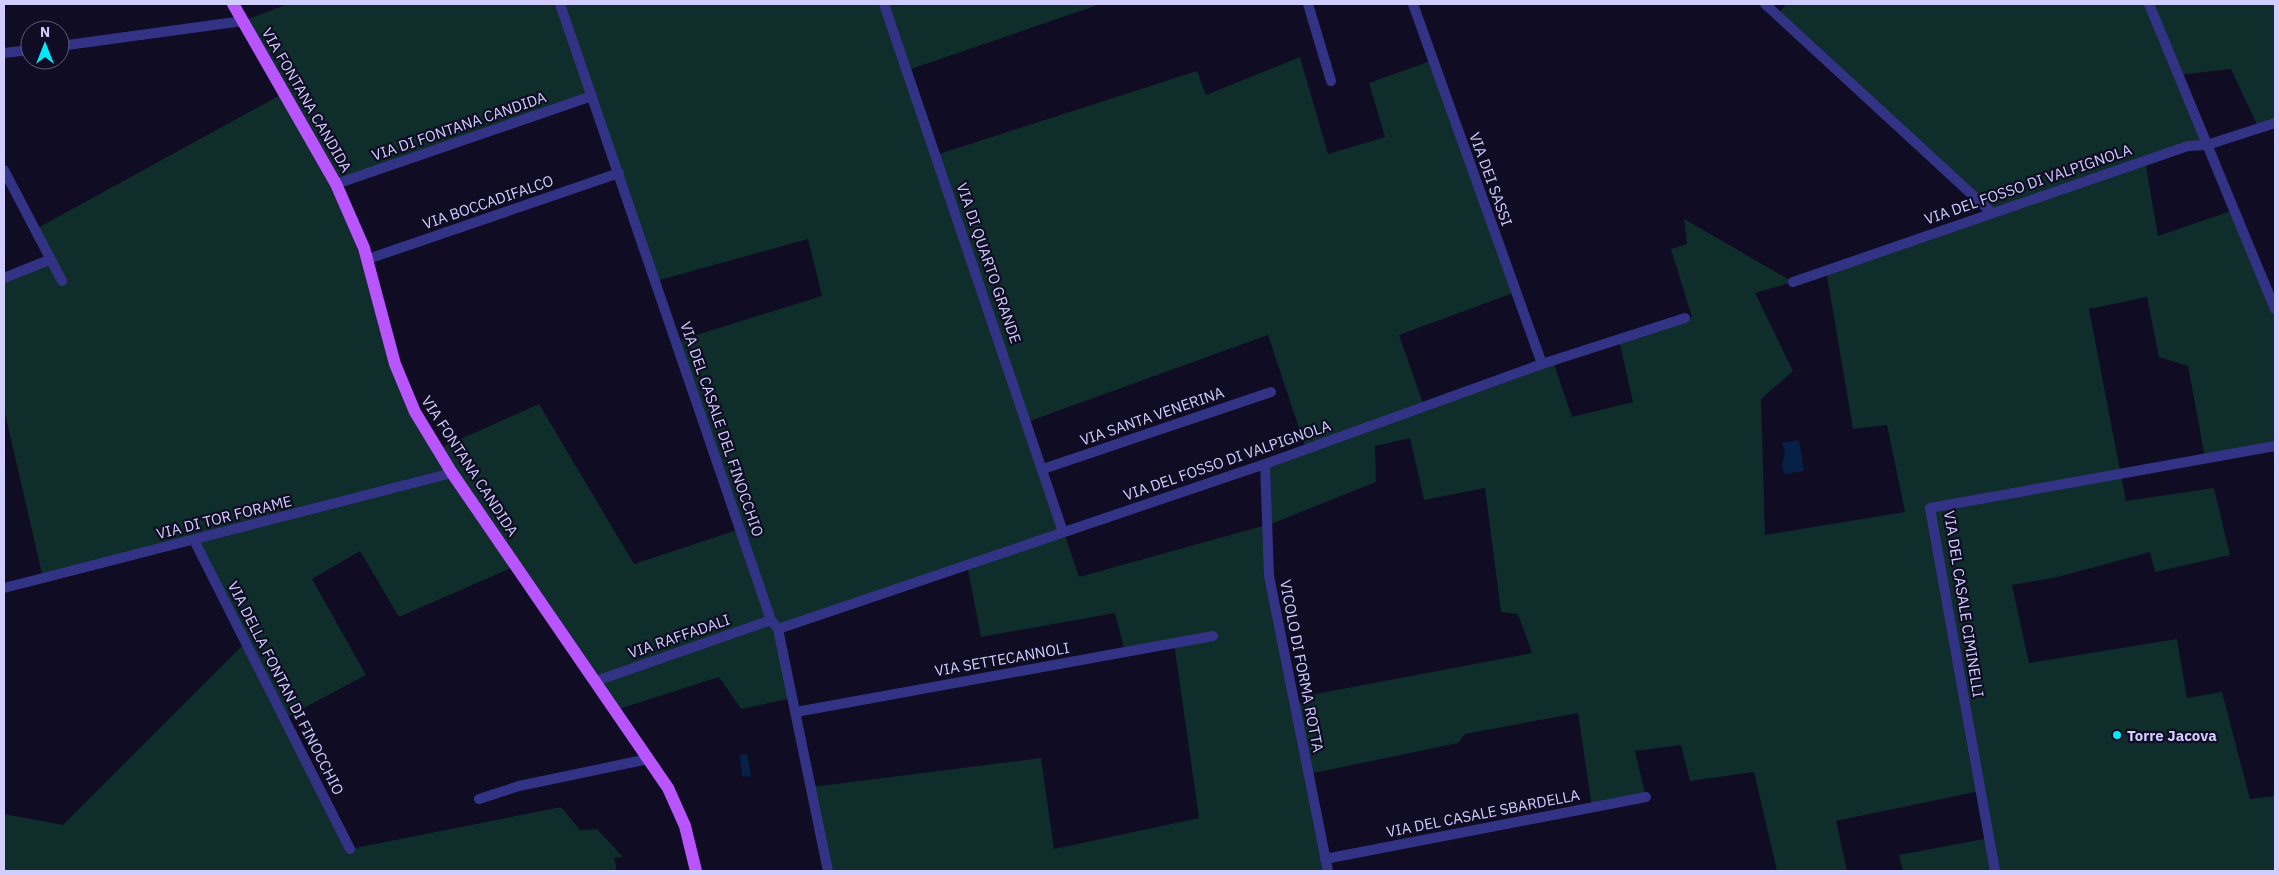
<svg xmlns="http://www.w3.org/2000/svg" width="2279" height="875" font-family="'IBM Plex Sans',sans-serif">
  <style>
    .green { fill: #0e2d2b; fill-rule: evenodd }
    .water { fill: #072146 }
    .lines { fill: none; stroke-linecap: round; stroke-linejoin: round }
    .minor { stroke: #333386; stroke-width: 10 }
    .major { stroke: #b855ff; stroke-width: 12 }
    .poi-dot { fill: #00eaf9; stroke: #0f0c23; stroke-width: 2 }
    .labels { text-anchor: middle; dominant-baseline: central; stroke-width: 4.5; stroke-linejoin: round; paint-order: stroke }
    .street-label { font-size: 15px; fill: #d1ceff; stroke: #0f0c23 }
    .poi-label { font-size: 15px; font-weight: bold; fill: #d1ceff; stroke: #0f0c23; text-anchor: start }
  </style>
  <rect width="100%" height="100%" fill="#0f0c23"/>
  <path class="green" d="M288,4H1101L908,70L936,155L1197,71L1206,95L1300,57L1328,154L1385,137L1369,83L1433,60L1516,292L1399,335L1424,406L1553,361L1572,417L1633,402L1619,340L1692,317L1671,249L1687,244L1684,219L1793,282L1755,293L1793,371L1761,399L1765,535L1905,512L1887,425L1853,429L1826,270L1991,212L1777,15L1786,4H2275V122L2259,129L2231,69L2179,75L2207,145L2145,160L2158,236L2234,210L2275,309V446L2205,458L2188,366L2159,357L2147,297L2089,309L2126,501L2214,488L2230,555L2155,572L2150,552L2058,577L2012,585L2029,663L2177,639L2187,698L2222,692L2250,799L2275,796V871H1903L1899,855L1989,838L1980,791L1836,821L1847,871H1777L1754,772L1690,781L1681,745L1635,751L1646,797L1592,808L1578,713L1465,734L1458,743L1309,774L1328,871H828L812,787L1041,758L1054,849L1199,818L1174,643L1125,652L1115,613L981,637L967,565L779,629L793,698L741,709L719,677L616,710L516,566L399,617L360,551L312,579L366,675L285,718L350,849L561,807L580,830L597,829L623,857L614,858L617,871H4V814L63,825L246,642L194,540L43,578L4,409V278L49,260L34,230L284,93L243,21ZM592,96L656,281L808,239L822,296L676,341L737,530L634,564L539,404L438,449L388,341L336,184ZM1268,335L1306,449L1265,464L1266,525L1079,577L1027,422ZM1410,438L1424,500L1485,488L1501,612L1518,614L1532,653L1310,695L1295,707L1266,526L1376,482L1375,446Z"/>
  <path class="water" d="M1799,440L1804,471L1784,474L1782,465L1785,453L1782,443Z
    M747,754L751,776L743,777L739,755Z"/>
  <g class="lines">
    <path class="minor" d="M560,4L771,620L778,629L828,871
      M884,4L1063,532
      M1308,4L1331,81
      M1413,4L1542,364
      M1765,4L1991,212
      M2149,4L2275,309
      M60,46L243,21
      M4,53L30,50
      M4,170L62,281
      M336,184L592,96
      M368,259L619,173
      M4,278L49,260
      M1793,282L2188,146L2207,145L2275,123
      M1265,464L1269,576L1328,871
      M1043,469L1271,392
      M194,540L350,849
      M4,588L452,473
      M778,629L1265,464L1542,364L1685,318
      M596,681L771,620
      M796,712L1213,636
      M479,799L519,786L648,759
      M1325,859L1646,797
      M1995,871L1930,508L2275,446"/>
    <path class="major" d="M233,4L336,184L364,248L395,364L415,412L452,473L668,788L685,826L696,871"/>
  </g>
  <circle class="poi-dot" cx="2117" cy="735" r="5"/>
  <g class="labels">
    <g class="street-label">
      <text transform="translate(307 100) rotate(60)">VIA FONTANA CANDIDA</text>
      <text transform="translate(459 126) rotate(-19)">VIA DI FONTANA CANDIDA</text>
      <text transform="translate(1491 179) rotate(70)">VIA DEI SASSI</text>
      <text transform="translate(2028 184) rotate(-19)">VIA DEL FOSSO DI VALPIGNOLA</text>
      <text transform="translate(488 202) rotate(-19)">VIA BOCCADIFALCO</text>
      <text transform="translate(989 263) rotate(71)">VIA DI QUARTO GRANDE</text>
      <text transform="translate(1152 416) rotate(-19)">VIA SANTA VENERINA</text>
      <text transform="translate(722 429) rotate(71)">VIA DEL CASALE DEL FINOCCHIO</text>
      <text transform="translate(1227 460) rotate(-19)">VIA DEL FOSSO DI VALPIGNOLA</text>
      <text transform="translate(470 466) rotate(57)">VIA FONTANA CANDIDA</text>
      <text transform="translate(224 517) rotate(-14)">VIA DI TOR FORAME</text>
      <text transform="translate(1964 604) rotate(81)">VIA DEL CASALE CIMINELLI</text>
      <text transform="translate(679 636) rotate(-19)">VIA RAFFADALI</text>
      <text transform="translate(1002 659) rotate(-10)">VIA SETTECANNOLI</text>
      <text transform="translate(1302 666) rotate(79)">VICOLO DI FORMA ROTTA</text>
      <text transform="translate(286 688) rotate(63)">VIA DELLA FONTAN DI FINOCCHIO</text>
      <text transform="translate(1483 813) rotate(-11)">VIA DEL CASALE SBARDELLA</text>
    </g>
    <g class="poi-label">
      <text x="2127" y="735">Torre Jacova</text>
    </g>
  </g>
  <rect width="2279" height="875" fill="none" stroke="#d1ceff" stroke-width="10"/>
  <g transform="translate(45 45)"><circle r="24" fill="#0f0c23" stroke="#5d5a7b"/>
  <path d="M0-4L9 19L0 12L-9 19Z" fill="#00eaf9"/>
  <text y="-8" font-size="14" font-weight="bold" text-anchor="middle" fill="#d1ceff">N</text>
  </g>
</svg>
